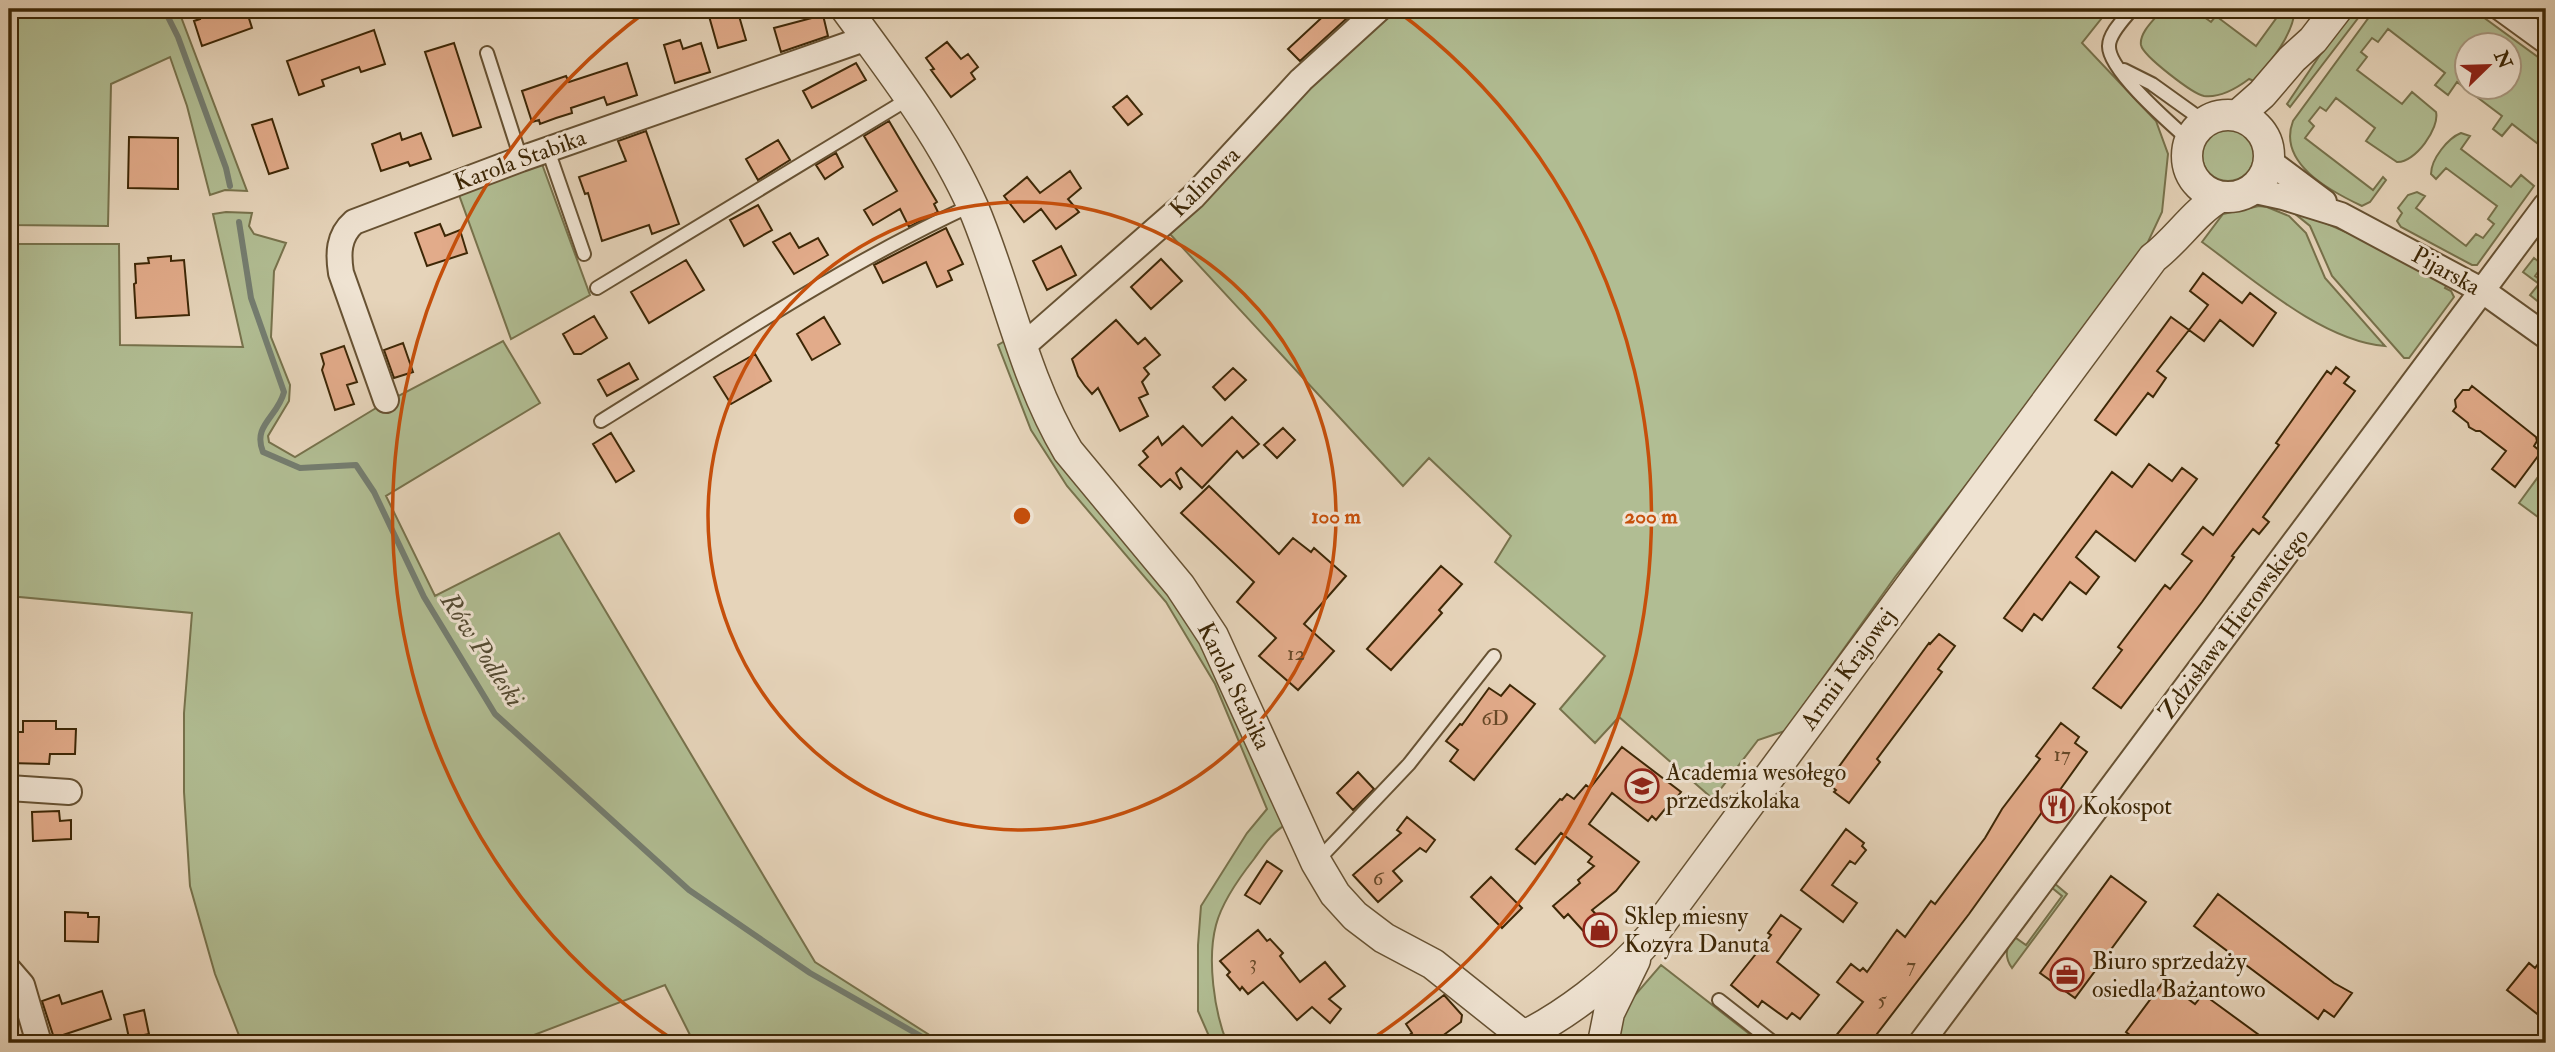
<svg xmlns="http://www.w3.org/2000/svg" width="2555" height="1052" font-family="'IM FELL Double Pica',serif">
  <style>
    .green { fill: #b1bd93; stroke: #77724c; stroke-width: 2; fill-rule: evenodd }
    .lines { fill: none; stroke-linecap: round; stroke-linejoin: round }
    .stream { stroke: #747d70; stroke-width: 6 }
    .building { fill: #e2ab8a; stroke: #3d2706; stroke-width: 2 }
    .service-casing { stroke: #675233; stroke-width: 16 }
    .minor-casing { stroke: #675233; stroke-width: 28 }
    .tertiary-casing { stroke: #675233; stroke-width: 33 }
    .service { stroke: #efe3d2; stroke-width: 12 }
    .minor { stroke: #efe3d2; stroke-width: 24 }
    .tertiary { stroke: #efe3d2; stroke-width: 30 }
    .ring { fill: none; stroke: #c64f0b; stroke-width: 3.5 }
    .labels { text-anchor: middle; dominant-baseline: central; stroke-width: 6; stroke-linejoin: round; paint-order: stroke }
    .number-label { font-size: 21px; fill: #664827 }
    .street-label { font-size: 24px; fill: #3d2706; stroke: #efe3d2 }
    .poi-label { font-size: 24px; fill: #3d2706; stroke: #efe3d2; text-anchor: start }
    .water-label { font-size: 26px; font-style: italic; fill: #544b32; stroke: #efe3d2 }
    .centre { fill: #c64f0b; stroke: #efe3d2; stroke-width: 3.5 }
    .ring-label { font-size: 21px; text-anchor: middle; font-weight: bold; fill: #c64f0b; stroke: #efe3d2; stroke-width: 6; stroke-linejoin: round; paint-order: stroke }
  </style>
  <rect width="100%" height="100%" fill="#e6d4ba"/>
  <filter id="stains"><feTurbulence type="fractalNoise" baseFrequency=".00286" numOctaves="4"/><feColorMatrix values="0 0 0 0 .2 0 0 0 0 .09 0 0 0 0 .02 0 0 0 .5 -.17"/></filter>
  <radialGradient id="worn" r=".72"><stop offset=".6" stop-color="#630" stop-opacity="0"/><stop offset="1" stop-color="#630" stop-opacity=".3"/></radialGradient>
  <path class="green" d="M9,9H178L247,191L225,190L210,195L187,106L170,57L111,84L108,226L9,225Z
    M1393,9H1635L1643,15L1648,9H2109L2082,43L2156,121L2168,154L2162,212L2139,261L1895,577L1785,731L1758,740L1713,799L1619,717L1595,743L1560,709L1605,656L1495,562L1511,536L1429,458L1403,486L1169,233L1312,84Z
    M2163,9H2193L2211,22L2216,16L2256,46L2283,9H2295C2293,35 2272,60 2254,81L2249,79C2237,88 2220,98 2204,96C2193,94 2143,56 2141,45C2139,32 2156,18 2163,9Z
    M2351,9H2365L2290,107L2287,104Z
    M2375,9H2472L2546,63V150L2512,124L2502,136L2493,129L2502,116L2457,82L2448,95L2435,85L2445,73L2388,29L2378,42L2372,38L2361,52L2367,57L2357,70L2402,104L2412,92L2436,112C2440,128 2415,163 2397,162L2366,141L2375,128L2336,98L2326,111L2320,107L2309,121L2314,126L2305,138L2373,190L2383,177L2386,180L2370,202L2362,206C2330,191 2277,163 2293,121ZM2468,46H2510V88H2468Z
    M2202 155a26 26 0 1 1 52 0a26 26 0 1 1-52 0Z
    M2461,133L2470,136L2461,149L2511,187L2521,175L2534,186L2477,265H2472L2401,227L2397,221L2402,213L2398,208L2408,195L2417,192L2425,196L2416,208L2466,246L2476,234L2483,238L2494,224L2488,219L2497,206L2446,168L2436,179L2431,174C2431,159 2448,138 2461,133Z
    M542,164L590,295L511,339L458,192Z
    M2284,205L2385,249L2448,282L2445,288L2451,291L2454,297L2409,358H2404L2332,276L2310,226Z
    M2259,206L2267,207L2289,216L2306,233L2325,278L2385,346C2322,341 2253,279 2202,242L2223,214Z
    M226,212L252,213L249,226L254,234L286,243L274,271L271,337L290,385L289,401L268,436L269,442L295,457L381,405L503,341L540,403L386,496L435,596L559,533L815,962L942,1043H694L665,985L513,1043H242L215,974L190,886L184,792V713L192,613L9,596V244H119L120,345L243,347L213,214Z
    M2534,258L2543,265L2535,276L2546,284V308L2530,295L2539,284L2523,272Z
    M1010,338L1211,655L1287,824C1272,832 1264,845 1254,859C1239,878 1222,902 1216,925C1207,959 1214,1011 1227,1043H1212L1198,1011V945L1201,906L1247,833L1267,809L1215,684L1166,602L1067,486L1031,430L998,345Z
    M2546,466V523L2519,503Z
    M2054,883L2067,894L2012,968C2004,957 2006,948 2013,936L2026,945L2062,896L2051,887Z
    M1661,965L1761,1043H1616L1618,1021L1629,1002Z"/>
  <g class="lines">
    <path class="stream" d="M164,9L178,37L226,168L230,186
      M239,222L251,298L284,392C278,417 252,425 263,452L300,468L356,465L374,492L424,597L495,714L689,890L810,973L924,1038L928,1043"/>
  </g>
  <path class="building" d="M197,9H246L252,28L202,46L194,21L200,19Z
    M707,9H737L746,40L718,48Z
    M1331,9H1357L1300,61L1288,49Z
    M823,15L828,36L781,52L774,28Z
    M374,30L385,64L361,72L359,67L322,80L324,86L299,95L287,61Z
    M680,40L683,49L701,43L710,72L675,83L664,45Z
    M947,42L961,59L968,54L978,67L971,73L975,79L951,97L931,70L934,69L926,58Z
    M454,43L481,127L453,136L425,52Z
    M627,63L637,95L607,105L604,97L571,108L572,113L556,118L540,124L539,120L532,122L522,91L566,76L569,82Z
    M856,63L866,80L812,108L803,91Z
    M1127,96L1142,114L1128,125L1113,107Z
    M272,119L288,168L269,174L252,125Z
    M889,121L937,202L934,204L938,212L909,227L900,209L873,225L864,210L897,191L864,136Z
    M646,131L679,224L652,234L649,225L602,241L588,193L585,194L579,177L626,161L618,141Z
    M400,133L402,140L421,133L431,159L410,166L408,162L381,171L372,144Z
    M129,137L178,138V189L128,188Z
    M778,140L790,160L758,180L746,159Z
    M836,153L843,167L825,179L816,165Z
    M1070,171L1081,188L1068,199L1079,212L1056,229L1041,209L1024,222L1004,196L1027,177L1040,193Z
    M758,205L772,230L744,246L730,220Z
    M440,224L445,236L460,230L467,253L427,266L415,233Z
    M946,228L963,264L948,271L952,280L937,287L926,262L883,283L874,265Z
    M790,233L799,248L818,238L828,255L794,274L773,242Z
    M1061,246L1076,275L1047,290L1033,261Z
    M171,256V261L184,260L189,315L136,318L134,284L136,283L135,264L149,263L148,258Z
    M1161,259L1182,281L1151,309L1131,287Z
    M686,260L704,290L649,323L631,292Z
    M2203,273L2242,303L2250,293L2276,313L2253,346L2220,320L2204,341L2189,330L2208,305L2190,291Z
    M594,316L607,338L581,354H574L563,334Z
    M824,317L840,344L812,360L797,334Z
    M2171,317L2189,330L2157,371L2166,378L2153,397L2148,393L2116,435L2095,420Z
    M1116,320L1138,344L1145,338L1160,355L1144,368L1149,374L1142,382L1148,394L1139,398L1148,416L1120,431L1098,388L1092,394L1085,386L1078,376L1072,359Z
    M403,343L413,372L394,378L384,350Z
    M344,346L357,382L347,385L354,404L335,410L322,370L324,364L321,354Z
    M755,354L771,381L731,404L714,377Z
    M629,363L638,379L607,396L598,380Z
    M2336,367L2349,377L2344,383L2355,391L2263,517L2269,522L2259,534L2253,529L2232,556L2234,557L2202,602L2121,708L2093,688L2122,650L2118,647L2165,585L2170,589L2192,561L2182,554L2203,527L2213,535L2279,445L2276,443L2327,371L2331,374Z
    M1233,368L1246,380L1225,400L1213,387Z
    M2472,386L2536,437L2537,441L2534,446L2541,452L2515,487L2492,469L2506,451L2480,431H2476L2469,427L2468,423L2453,411L2456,407L2455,400L2463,390H2469Z
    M1232,417L1259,444L1243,458L1237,451L1202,488L1181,468L1176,473L1182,487L1180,489L1170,479L1161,487L1139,465L1148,457L1143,451L1158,437L1162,445L1183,426L1202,446Z
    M1283,428L1295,440L1277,458L1264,445Z
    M611,433L634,471L616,482L593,444Z
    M2149,464L2172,481L2182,468L2197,479L2135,561L2096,531L2076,557L2099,577L2086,594L2070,582L2042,620L2034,614L2022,631L2004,618L2112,472L2132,487Z
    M1209,486L1279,554L1293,538L1311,552L1314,548L1346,576L1304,624L1334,651L1298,690L1259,656L1276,638L1237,602L1254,582L1181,513Z
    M1441,566L1462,584L1439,610L1442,613L1391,670L1367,649Z
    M1939,634L1955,646L1938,669L1942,672L1877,759L1880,762L1849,803L1834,792L1836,790L1827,783L1929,643L1930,644Z
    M1510,685L1535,704L1474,780L1450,761L1458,750L1446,741L1460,724L1462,725L1489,688L1501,696Z
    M23,721H56V729H76L75,754H50L49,764L9,763V732H23Z
    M2061,723L2079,737L2075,743L2087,752L2057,794L2066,802L2056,817L2045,808L1969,914L1870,1043H1830L1863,1002L1837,982L1851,964L1860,971L1863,968L1867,972L1897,930L1905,937L1931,901L1935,904L1985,838L2002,809L2040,759L2036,756Z
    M1622,747L1681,792L1667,810L1665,809L1656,820L1652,816L1648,821L1612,793L1589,824L1639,862L1616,891L1592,910L1611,931L1595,944L1568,914L1564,918L1553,906L1580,883L1578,880L1594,866L1588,862L1592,857L1561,833L1535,864L1516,849L1560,799L1562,800L1567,794L1574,799L1586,785L1590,788Z
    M1358,772L1374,789L1353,810L1337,793Z
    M59,811L60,821L71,820V839L33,841L32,812Z
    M1407,817L1435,840L1426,852L1420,848L1393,871L1402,881L1378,902L1353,875L1401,833L1397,830Z
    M1846,829L1864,843L1862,846L1866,850L1855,864L1850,861L1832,885L1857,903L1843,922L1801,890Z
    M1267,861L1282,871L1260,904L1245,895Z
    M2111,876L2146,902L2075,998L2040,973Z
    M1491,877L1522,908L1502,928L1471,897Z
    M2218,894L2334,983L2352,993L2334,1017L2324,1010L2318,1019L2194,926Z
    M65,912L88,913V917H99L98,942L65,941Z
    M1781,915L1801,929L1777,962L1819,995L1800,1019L1792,1013L1787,1019L1762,1001L1758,1007L1731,985L1771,935L1768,933Z
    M1258,930L1267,941L1270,939L1283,953L1280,956L1300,982L1325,962L1345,986L1329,999L1341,1009L1330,1023L1312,1007L1297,1020L1263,982L1248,994L1242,987L1240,990L1227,975L1230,972L1220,961Z
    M2546,953V1021L2507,990L2529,963L2535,968Z
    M2164,981L2195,1004L2203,994L2270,1043H2140L2126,1032Z
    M102,991L111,1019L54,1038L42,1001L59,995L62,1004Z
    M1444,995L1462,1015L1461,1022L1433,1043H1399L1412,1033L1406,1024Z
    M144,1010L149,1034L129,1038L124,1015Z"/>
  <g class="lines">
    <defs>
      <path id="service" d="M2132,9C2125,18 2109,33 2109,46C2108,70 2171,124 2190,141
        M487,53L521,159
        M2124,70L2152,84L2205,122
        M548,150L584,254
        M597,288L910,98
        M601,421C722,346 842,265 972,205
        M1316,862L1409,764L1494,656
        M1719,1000L1774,1043"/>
      <path id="minor" d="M2502,9L2546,41
        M2269,161L2324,202
        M2251,190L2283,197L2341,215L2483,291L2546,336
        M1022,347L1193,197L1301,80L1379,9
        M386,400L341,273C338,254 338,236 354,222L521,159L867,38
        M9,788L69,792
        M9,970L22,985L39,1043
        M1921,1043L2546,205"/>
      <path id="tertiary" d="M846,9C892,72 941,135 973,207C1007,287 1023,376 1068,451L1180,586L1213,636L1316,862L1335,894L1355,916L1384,938L1433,964L1532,1043
        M2187 156a41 41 0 1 1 82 0a41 41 0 1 1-82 0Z
        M2237,116L2262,94L2292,59L2313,40L2337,9
        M1509,1043C1560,1021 1617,977 1653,934L2153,258C2177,240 2194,212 2220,197
        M1603,1043L1609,1013L1635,960"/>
    </defs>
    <use href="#service" class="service-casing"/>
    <use href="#minor" class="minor-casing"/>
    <use href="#tertiary" class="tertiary-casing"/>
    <use href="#service" class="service"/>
    <use href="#minor" class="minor"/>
    <use href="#tertiary" class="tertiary"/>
  </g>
  <g class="ring">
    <circle cx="1022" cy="516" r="314"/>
    <path d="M675 1041A629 629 0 0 1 648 10M1396 10A629 629 0 0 1 1369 1041"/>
  </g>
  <defs>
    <symbol id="school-ring" viewBox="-11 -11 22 22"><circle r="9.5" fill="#efe3d2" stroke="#8f2418" stroke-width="1.5"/><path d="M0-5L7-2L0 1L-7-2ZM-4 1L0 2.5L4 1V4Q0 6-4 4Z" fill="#8f2418"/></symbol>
    <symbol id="restaurant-ring" viewBox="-11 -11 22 22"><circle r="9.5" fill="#efe3d2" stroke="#8f2418" stroke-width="1.5"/><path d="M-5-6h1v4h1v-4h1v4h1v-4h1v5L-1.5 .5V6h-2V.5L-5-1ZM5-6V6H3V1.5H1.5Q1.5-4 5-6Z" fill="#8f2418"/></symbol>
    <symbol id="shop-ring" viewBox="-11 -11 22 22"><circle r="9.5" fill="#efe3d2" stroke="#8f2418" stroke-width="1.5"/><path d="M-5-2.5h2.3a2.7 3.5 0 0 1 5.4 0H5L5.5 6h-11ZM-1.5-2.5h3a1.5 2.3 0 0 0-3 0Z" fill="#8f2418"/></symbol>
    <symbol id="office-ring" viewBox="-11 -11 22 22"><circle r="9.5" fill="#efe3d2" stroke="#8f2418" stroke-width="1.5"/><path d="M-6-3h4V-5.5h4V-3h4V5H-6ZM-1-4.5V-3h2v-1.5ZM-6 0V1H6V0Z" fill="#8f2418"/></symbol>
  </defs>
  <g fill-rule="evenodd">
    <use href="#school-ring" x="1623" y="767" width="38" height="38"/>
    <use href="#restaurant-ring" x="2038" y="787" width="38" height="38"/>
    <use href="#shop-ring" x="1581" y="911" width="38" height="38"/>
    <use href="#office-ring" x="2048" y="956" width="38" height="38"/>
  </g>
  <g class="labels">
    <g class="number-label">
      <text x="1296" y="653">12</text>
      <text x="1495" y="718">6D</text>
      <text x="2062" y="754">17</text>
      <text x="1378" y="878">6</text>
      <text x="1253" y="962">3</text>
      <text x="1911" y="965">7</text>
      <text x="1882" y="999">5</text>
    </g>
    <g class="street-label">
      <text transform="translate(520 160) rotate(-20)">Karola Stabika</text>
      <text transform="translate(1205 182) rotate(-45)">Kalinowa</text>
      <text transform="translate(2446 271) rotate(29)">Pijarska</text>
      <text transform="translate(2234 624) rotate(-53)">Zdzisława Hierowskiego</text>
      <text transform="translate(1848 669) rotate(-54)">Armii Krajowej</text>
      <text transform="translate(1234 686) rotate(64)">Karola Stabika</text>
    </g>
    <g class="poi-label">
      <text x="1666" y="772">Academia wesołego<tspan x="1666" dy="28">przedszkolaka</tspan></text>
      <text x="2082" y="806">Kokospot</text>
      <text x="1624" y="916">Sklep miesny<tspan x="1624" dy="28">Kozyra Danuta</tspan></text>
      <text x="2092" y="961">Biuro sprzedaży<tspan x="2092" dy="28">osiedla Bażantowo</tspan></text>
    </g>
    <g class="water-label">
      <text transform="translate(482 650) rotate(57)">Rów Podleski</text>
    </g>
  </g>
  <circle cx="1022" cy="516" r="10" class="centre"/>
  <g class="ring-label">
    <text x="1336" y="523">100 m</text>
    <text x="1651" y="523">200 m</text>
  </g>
  <rect width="2555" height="1052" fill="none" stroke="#e6d4ba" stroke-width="35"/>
  <rect x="10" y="10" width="2534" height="1031" fill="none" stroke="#3d2706" stroke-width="3.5"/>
  <rect x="18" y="18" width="2520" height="1017" fill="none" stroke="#3d2706" stroke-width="2"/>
  <g transform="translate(2488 66) rotate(67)"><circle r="33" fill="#efe3d2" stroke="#a89880" stroke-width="2"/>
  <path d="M0-5L12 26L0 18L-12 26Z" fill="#8f2418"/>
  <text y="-10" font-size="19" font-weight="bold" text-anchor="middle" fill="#3d2706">N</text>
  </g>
  <rect width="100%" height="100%" filter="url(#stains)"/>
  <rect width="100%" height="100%" fill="url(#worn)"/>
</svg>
